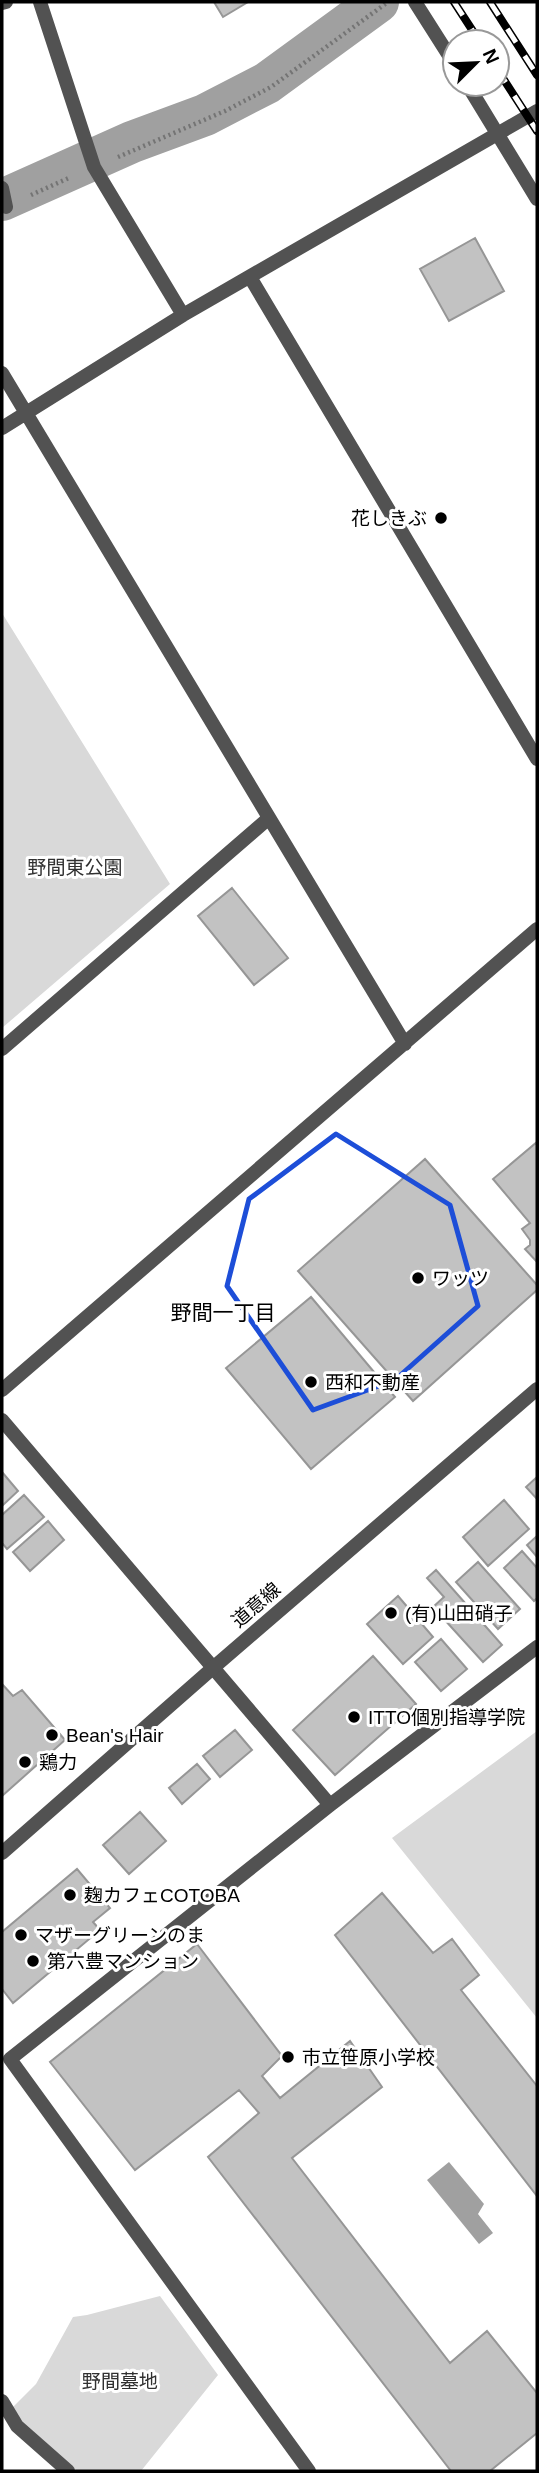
<svg xmlns="http://www.w3.org/2000/svg" width="539" height="2473" font-family="Helvetica,'Noto Sans JP',sans-serif">
  <style>
    .green { fill: #d9d9d9 }
    .water { fill: #a0a0a0 }
    .lines { fill: none; stroke-linecap: round; stroke-linejoin: round }
    .canal { stroke: #a0a0a0; stroke-width: 42 }
    .building { fill: #c2c2c2; stroke: #969696; stroke-width: 2 }
    .path { stroke: #747474; stroke-width: 4.5; stroke-dasharray: 2 3.5; stroke-linecap: butt }
    .minor { stroke: #525252; stroke-width: 14 }
    .tertiary { stroke: #525252; stroke-width: 14 }
    .rail-casing { stroke: #000; stroke-width: 8 }
    .rail { stroke: #fff; stroke-width: 5; stroke-dasharray: 16; stroke-linecap: butt }
    .marked { fill: none; stroke: #1d4ed8; stroke-width: 5; stroke-linejoin: round }
    .poi-dot { fill: #000; stroke: #fff; stroke-width: 2.5 }
    .labels { text-anchor: middle; dominant-baseline: central; stroke-width: 6; stroke-linejoin: round; paint-order: stroke }
    .poi-label { font-size: 19px; fill: #000; stroke: #fff; text-anchor: start }
    .park-label { font-size: 19px; fill: #303030; stroke: #fff }
    .street-label { font-size: 19px; fill: #000; stroke: #fff }
    .neighbourhood-label { font-size: 21px; fill: #000; stroke: #fff }
  </style>
  <rect width="100%" height="100%" fill="#fff"/>
  <path class="green" d="M2,613L170,884L2,1028Z
    M537,1731V2018L392,1838Z
    M160,2296L218,2375L141,2471H77L10,2410L36,2384L73,2317L87,2315Z"/>
  <path class="water" d="M449,2162L484,2204L478,2214L493,2233L479,2244L427,2180Z"/>
  <g class="lines">
    <path class="canal" d="M2,200L132,142L205,115L267,83L378,2"/>
  </g>
  <path class="building" d="M214,2H248L223,17Z
    M475,238L504,291L449,321L420,269Z
    M232,888L288,958L254,985L198,916Z
    M537,1142V1262L525,1249L530,1245V1240L522,1229L530,1223L493,1179Z
    M425,1159L537,1285V1290L413,1401L298,1271Z
    M311,1297L395,1397L311,1469L226,1368Z
    M2,1472L18,1491L2,1506Z
    M537,1477V1499L526,1487Z
    M24,1495L44,1517L7,1549L2,1543V1515Z
    M504,1500L529,1529L488,1566L463,1537Z
    M48,1521L64,1540L30,1571L13,1552Z
    M537,1536V1557L527,1545Z
    M522,1551L537,1568V1598L534,1601L504,1568Z
    M478,1562L520,1609L498,1629L456,1582Z
    M436,1570L502,1645L483,1662L433,1607L444,1597L427,1578Z
    M398,1596L433,1637L403,1664L367,1624Z
    M441,1639L467,1669L441,1691L415,1662Z
    M373,1656L416,1704L335,1775L293,1730Z
    M2,1684L13,1696L22,1690L65,1740L2,1796Z
    M235,1730L252,1750L220,1777L203,1756Z
    M197,1764L210,1779L182,1804L169,1788Z
    M140,1812L166,1841L129,1874L103,1845Z
    M77,1869L110,1908L93,1922L100,1930L13,2003L2,1989V1932Z
    M382,1893L433,1953L452,1939L479,1975L461,1990L537,2086V2196L335,1935Z
    M197,1944L282,2056L262,2076L280,2098L350,2041L382,2087L292,2158L450,2363L487,2331L537,2393V2433L490,2471H451L208,2157L259,2113L239,2090L135,2170L50,2062Z"/>
  <g class="lines">
    <path class="path" d="M118,157L225,111L271,87L388,2
      M31,195L71,177"/>
    <path class="minor" d="M40,2L94,167L183,315
      M415,2L455,65
      M2,3L6,2
      M467,84L537,199
      M2,188L6,207
      M250,277L537,759
      M2,373L405,1044
      M2,428L183,315L537,111
      M2,1049L269,818
      M2,1390L537,929
      M2,1420L330,1805
      M2,2401L17,2426L68,2471
      M309,2471L10,2059L330,1805L537,1647"/>
    <path class="tertiary" d="M2,1853L214,1667L537,1389"/>
    <defs>
      <path id="rail" d="M454,2L480,42
        M490,2L537,75
        M497,69L537,131"/>
    </defs>
    <use href="#rail" class="rail-casing"/>
    <use href="#rail" class="rail"/>
  </g>
  <path class="marked" d="M336,1134L450,1205L478,1306L395,1380L313,1410L227,1286L249,1199Z"/>
  <g class="poi-dot">
    <circle cx="441" cy="518" r="7"/>
    <circle cx="418" cy="1278" r="7"/>
    <circle cx="311" cy="1382" r="7"/>
    <circle cx="391" cy="1613" r="7"/>
    <circle cx="354" cy="1717" r="7"/>
    <circle cx="52" cy="1735" r="7"/>
    <circle cx="25" cy="1762" r="7"/>
    <circle cx="70" cy="1895" r="7"/>
    <circle cx="21" cy="1935" r="7"/>
    <circle cx="33" cy="1961" r="7"/>
    <circle cx="288" cy="2057" r="7"/>
  </g>
  <g class="labels">
    <g class="poi-label">
      <text x="427" y="518" text-anchor="end">花しきぶ</text>
      <text x="432" y="1278">ワッツ</text>
      <text x="325" y="1382">西和不動産</text>
      <text x="405" y="1613">(有)山田硝子</text>
      <text x="368" y="1717">ITTO個別指導学院</text>
      <text x="66" y="1735">Bean's Hair</text>
      <text x="39" y="1762">鶏力</text>
      <text x="84" y="1895">麹カフェCOTOBA</text>
      <text x="35" y="1935">マザーグリーンのま</text>
      <text x="47" y="1961">第六豊マンション</text>
      <text x="302" y="2057">市立笹原小学校</text>
    </g>
    <g class="park-label">
      <text x="75" y="867">野間東公園</text>
      <text x="120" y="2381">野間墓地</text>
    </g>
    <g class="street-label">
      <text transform="translate(256 1605) rotate(-41)">道意線</text>
    </g>
    <g class="neighbourhood-label">
      <text x="223" y="1312">野間一丁目</text>
    </g>
  </g>
  <rect width="539" height="2473" fill="none" stroke="#000000" stroke-width="7"/>
  <g transform="translate(476 63) rotate(66)"><circle r="33" fill="#ffffff" stroke="#999999" stroke-width="2"/>
  <path d="M0-5L12 26L0 18L-12 26Z" fill="#000000"/>
  <text y="-10" font-size="19" font-weight="bold" text-anchor="middle" fill="#000000">N</text>
  </g>
</svg>
